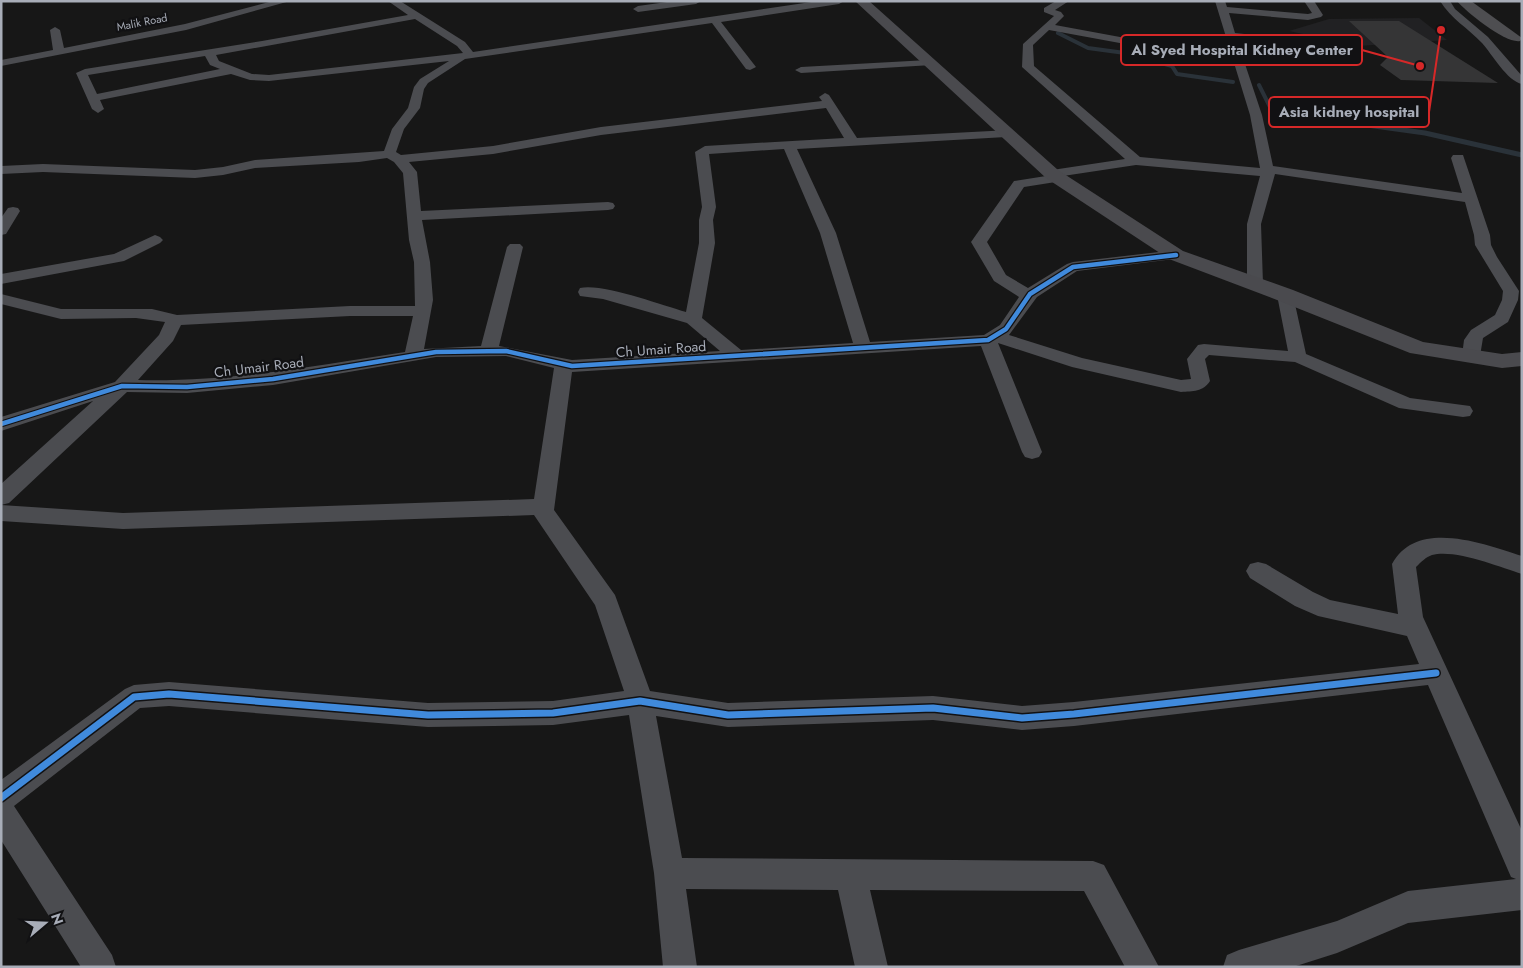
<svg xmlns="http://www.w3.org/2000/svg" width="1523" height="968" font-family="Jost,sans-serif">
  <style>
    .built { fill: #212123 }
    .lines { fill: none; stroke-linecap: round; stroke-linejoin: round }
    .stream-far1 { stroke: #2a3239; stroke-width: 4 }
    .stream { stroke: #2a3239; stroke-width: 5 }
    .building { fill: #353536 }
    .street { fill: #4b4c50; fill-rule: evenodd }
    .secondary { fill: #4a4a4e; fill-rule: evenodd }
    .highway { fill: #4e4e51; fill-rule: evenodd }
    .cycleway-far1-casing { stroke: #111113; stroke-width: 7 }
    .cycleway-casing { stroke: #111113; stroke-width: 10 }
    .cycleway-far1 { stroke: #408adc; stroke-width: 4.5 }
    .cycleway { stroke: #408adc; stroke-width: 7 }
    .labels { text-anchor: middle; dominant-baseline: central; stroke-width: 4.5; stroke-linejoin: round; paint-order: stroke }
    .far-street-label { font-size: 11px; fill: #a8adb8; stroke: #111113 }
    .street-label { font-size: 14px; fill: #a8adb8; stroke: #111113 }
    .leader { fill: none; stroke: #d62828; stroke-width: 2 }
    .callout-dot { fill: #d62828; stroke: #111113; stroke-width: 2 }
    .callout { fill: #111113; stroke: #d62828; stroke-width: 2 }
    .callout-label { font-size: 15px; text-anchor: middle; font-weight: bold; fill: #a8adb8 }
  </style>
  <rect width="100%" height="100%" fill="#171717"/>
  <path class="built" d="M1419,18L1447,40L1358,46L1289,31L1329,19Z"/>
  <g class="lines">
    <path class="stream-far1" d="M1058,33L1088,48L1125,53L1172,66L1177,74L1233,82
      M1259,85L1272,111"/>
    <path class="stream" d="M1272,109L1273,112L1425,133L1522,155"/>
  </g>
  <path class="building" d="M1349,21H1399L1498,83L1401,80L1380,65L1388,57Z"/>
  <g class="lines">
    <path class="street" d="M273,1H290L186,30L1,66V60L53,50L50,30L55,27L60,30L64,48L185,24Z
      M388,1H400L465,42L473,52L818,1H844L839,4L721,22L756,67L750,70L746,69L712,23L465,59L428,83L424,89L420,108L404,129L396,152L401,155L493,146L601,127L822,101L819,97L825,93L829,95L857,138L1010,130L1012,133L1006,137L797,149L836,233L870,342L984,335L1000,325L1019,297L994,281L971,242L1014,181L1046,176L1047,171L1052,170L1125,159L1022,67L1023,44L1054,16L1044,12V8L1056,1H1069L1055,10L1061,12L1064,16L1055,25L1185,49L1190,52L1185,55L1049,30L1033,45L1034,66L1140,157L1260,168L1250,115L1215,1H1225L1227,7L1308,14L1312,13L1304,1H1314L1323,15L1321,17L1308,20L1229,13L1235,33L1308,41L1334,46L1335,48L1330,51L1237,40L1262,115L1273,166L1462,193L1451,158L1453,155H1463L1490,235L1491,245L1497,257L1519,291L1518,300L1508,322L1483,338L1480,356L1477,360L1471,362L1465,360L1462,356L1464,340L1471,330L1495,315L1502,300L1503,291L1475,245L1474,235L1465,202L1275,174L1261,224L1263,284L1261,287H1249L1247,284V224L1260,176L1136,165L1063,176L1062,181L1024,187L987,242L1006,275L1028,288L1067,264L1073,262L1176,250L1182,252L1184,255L1182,258L1077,271L1037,297L1009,335L1082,358L1181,380L1191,379L1187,359L1198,345L1204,344L1288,351L1277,295L1279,291H1291L1293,295L1306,354L1410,398L1470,406L1473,411L1470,416L1463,417L1399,408L1295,362L1209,355L1205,359L1210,381C1203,392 1193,391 1181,392L1072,367L998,343L1042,452L1039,457L1032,459L1025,457L1022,452L981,346L572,372L554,510L615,595L650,691L728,703L933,696L1022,706L1074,702L1419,664L1407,636L1318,616L1295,606L1250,578L1246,571L1250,564L1258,562L1266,564L1313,592L1330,600L1398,614L1392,564C1417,518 1484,544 1522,556V574C1499,567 1456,549 1432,555C1426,557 1421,562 1416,567L1423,617L1522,831V910L1408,923L1337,953L1293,967H1223L1227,955L1239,950L1337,921L1408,891L1516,879L1511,877L1428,685L1074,726L1022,730L933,720L728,727L656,716L682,858L1093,861L1104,865L1159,967H1125L1084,891L870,890L888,967H855L838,890L686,889L697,967H663L654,873L629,715L553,725L428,727L169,706L140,708L14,806L112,955L116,967H81L1,840V780L125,689L134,685L169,682L428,703L553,701L624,691L595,605L534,515L123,529L1,521V505L123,513L534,499L554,368L506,356L436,357L273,385L187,393L127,392L9,503L1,505V484L93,401L1,431V417L115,382L159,335L165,322L136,318L61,319L1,304V294L61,309H152L177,315L350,306H415L414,262L409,240L403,173L394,162L387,158L359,162L255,168L223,175L195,178L43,172L1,174V166L43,164L195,170L223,167L255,160L384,151L392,129L408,108L414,87L420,79L449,61L269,81L250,80L231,74L100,100L104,109L98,113L92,109L76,73L85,69L262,41L408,15ZM415,19L457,46L463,53L269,75L252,74L219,61L216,55ZM205,56L210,65L220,69L97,94L88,75ZM826,108L844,138L705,146L695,152L702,207L699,220V243L686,312C661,305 603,283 580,288L578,292L580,296L603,299L687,323L720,351L572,360L499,346L523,247L520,244H510L507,247L481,346L424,349L433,300L430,262L422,220L608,210L613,209L615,206L613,203L608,202L421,211L417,172L409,162L493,154L601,135ZM784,149L820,233L853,343L741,350L702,318L715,243L713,220L716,207L709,154ZM350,316H413L405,352C314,366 230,382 138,380L173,341L181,325Z
      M674,1H701L696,4L638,12L633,9L638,6Z
      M1440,1H1450L1455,9L1488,37L1522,76V84C1507,81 1492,54 1482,43C1468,28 1451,19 1440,1Z
      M928,60L933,63L932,65L801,73L795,70L801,67Z
      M13,207L18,208L20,211L6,234L1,235V218L8,208Z
      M155,235L160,237L163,240L160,243L124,261L1,284V274L114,254Z"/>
    <path class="secondary" d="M855,1H869L1058,170L1183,251L1293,290L1423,342L1502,354L1522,352V366L1502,368L1410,353L1277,300L1169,259L1046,178Z"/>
    <path class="highway" d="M1457,1H1471L1522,38L1520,41C1506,44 1466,12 1457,1Z"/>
    <defs>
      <path id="cycleway-far1" d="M1,424L122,386L187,387L273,379L436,352L506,351L572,366L988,340L1006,329L1030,294L1073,267L1176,255"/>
      <path id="cycleway" d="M1,798L134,697L169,694L428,715L553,713L640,701L728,715L933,708L1022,718L1074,714L1436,673"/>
    </defs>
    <use href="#cycleway-far1" class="cycleway-far1-casing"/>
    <use href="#cycleway" class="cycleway-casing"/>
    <use href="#cycleway-far1" class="cycleway-far1"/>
    <use href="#cycleway" class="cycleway"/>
  </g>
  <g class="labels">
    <g class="far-street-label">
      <text transform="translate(142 22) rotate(-11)">Malik Road</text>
    </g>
    <g class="street-label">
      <text transform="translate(661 349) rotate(-4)">Ch Umair Road</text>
      <text transform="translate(259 367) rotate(-7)">Ch Umair Road</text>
    </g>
  </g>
  <path class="leader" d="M1420 66L1362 50M1441 30L1429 112"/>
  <g class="callout-dot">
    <circle cx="1420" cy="66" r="5"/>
    <circle cx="1441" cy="30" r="5"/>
  </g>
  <g class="callout">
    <rect x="1121" y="35" width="241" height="30" rx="5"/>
    <rect x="1269" y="97" width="160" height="30" rx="5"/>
  </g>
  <g class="callout-label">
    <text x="1242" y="55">Al Syed Hospital Kidney Center</text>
    <text x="1349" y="117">Asia kidney hospital</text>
  </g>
  <rect width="1523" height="968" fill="none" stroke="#a8adb8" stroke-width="5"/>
  <g transform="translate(45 923) rotate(71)" stroke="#111113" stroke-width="4" paint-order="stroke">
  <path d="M0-4L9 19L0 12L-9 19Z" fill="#a8adb8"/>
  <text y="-8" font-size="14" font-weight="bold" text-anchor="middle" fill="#a8adb8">N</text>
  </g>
</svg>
